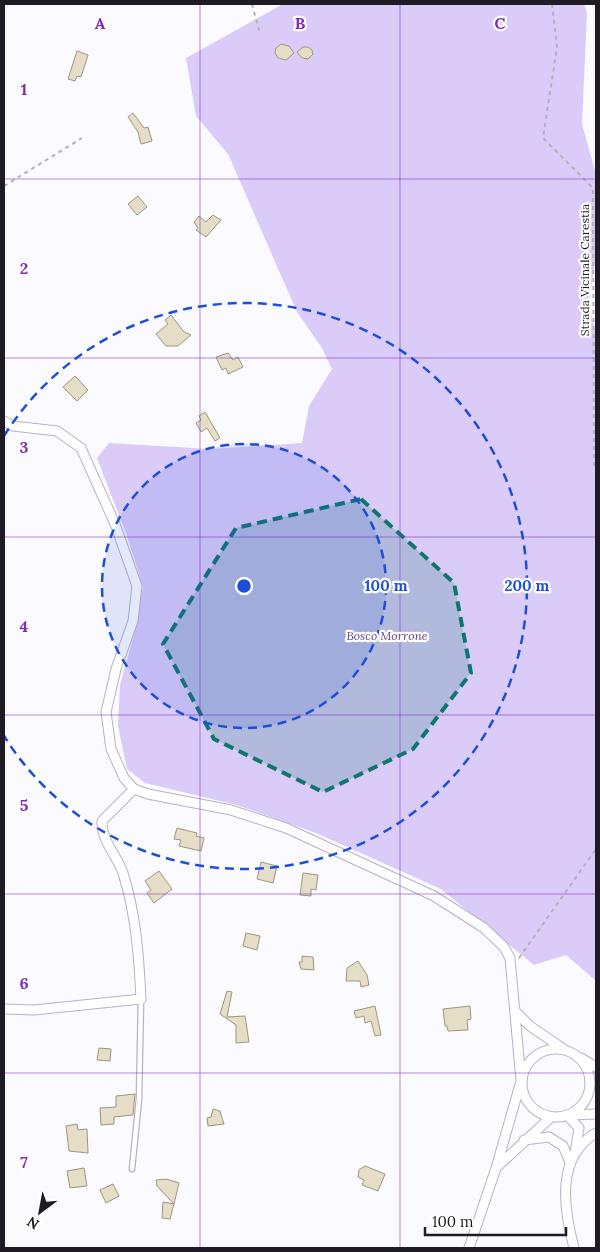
<svg xmlns="http://www.w3.org/2000/svg" width="600" height="1252" font-family="Lora,serif">
  <style>
    .green { fill: #dacbf9 }
    .building { fill: #e5ddc5; stroke: #9d967f }
    .lines { fill: none; stroke-linecap: round; stroke-linejoin: round }
    .service-casing { stroke: #b8b1c8; stroke-width: 7 }
    .minor-casing { stroke: #b8b1c8; stroke-width: 11 }
    .path { stroke: #b4b2b9; stroke-width: 2; stroke-dasharray: 4 4; stroke-linecap: butt }
    .service { stroke: #fff; stroke-width: 4.5 }
    .minor { stroke: #fff; stroke-width: 9 }
    .marked { fill: #0f766e; fill-opacity: 0.2; stroke: #0f766e; stroke-width: 4; stroke-dasharray: 10 6; stroke-linejoin: round }
    .grid { fill: none; stroke: #7b2cbf; stroke-width: 1; stroke-opacity: 0.55 }
    .ring { fill: none; stroke: #1d4ed8; stroke-width: 2.5; stroke-dasharray: 9 6 }
    .labels { text-anchor: middle; dominant-baseline: central; stroke-width: 4.5; stroke-linejoin: round; paint-order: stroke }
    .street-label { font-size: 12px; fill: #1e1b24; stroke: #fff }
    .park-label { font-size: 12px; font-style: italic; fill: #624590; stroke: #fff }
    .grid-label { font-size: 16px; text-anchor: middle; font-weight: bold; fill: #7b2cbf; stroke: #fff; stroke-width: 4.5; stroke-linejoin: round; paint-order: stroke }
    .centre { fill: #1d4ed8; stroke: #fff; stroke-width: 2.5 }
    .ring-label { font-size: 15px; text-anchor: middle; font-weight: bold; fill: #1d4ed8; stroke: #fff; stroke-width: 4.5; stroke-linejoin: round; paint-order: stroke }
  </style>
  <rect width="100%" height="100%" fill="#fbfaff"/>
  <path class="green" d="M283,4H584L587,13L582,124L596,174V255L589,304L596,335V981L566,955L534,965L441,889L316,833L237,805L145,783L127,769L118,726L120,685L136,628L143,587L127,536L97,458L109,443L210,449L302,443L309,406L332,369L322,348L297,312L228,154L196,116L186,58Z"/>
  <path class="building" d="M281,44L289,46L294,53L286,60L278,58L275,53L276,48Z
    M303,47H308L312,50L313,54L308,59L302,58L297,52Z
    M77,51L88,55L81,77L77,76L75,81L68,79Z
    M133,113L144,128L148,127L152,141L141,144L138,132L128,117Z
    M138,196L147,207L137,215L128,204Z
    M213,215L221,220L206,237L196,230L198,228L194,222L199,216L206,222Z
    M171,315L184,332L191,335L178,346H166L156,334L168,324L165,320Z
    M228,353L233,360L238,357L243,367L228,374L226,368L222,370L216,357Z
    M75,376L88,390L77,401L63,387Z
    M205,412L220,438L215,441L207,428L201,432L196,423L201,420L199,416Z
    M177,828L197,833L196,836L204,838L201,851L179,846L181,840L174,839Z
    M261,862L277,866L273,883L257,879Z
    M159,871L172,889L154,903L147,893L151,890L145,881Z
    M303,873L318,875L316,890L311,889V896L300,895Z
    M246,933L260,936L257,950L243,946Z
    M302,956L313,957L314,970L301,969L299,962H302Z
    M358,961L367,975L369,985L361,987L360,981H346L347,968Z
    M227,991L232,992L227,1017L245,1016L249,1042L236,1043V1025L220,1014Z
    M375,1006L381,1035L375,1036L371,1021L365,1023L364,1016L356,1018L354,1011Z
    M470,1006L471,1019L467,1020L468,1030L448,1031L447,1026H445L443,1009Z
    M99,1048L111,1049L110,1061L97,1060Z
    M135,1094L133,1115L114,1117V1124L101,1125L100,1108L116,1107V1096Z
    M213,1109L220,1111L224,1124L208,1126L207,1118L211,1117Z
    M77,1124L78,1130L87,1129L88,1153L69,1151L66,1126Z
    M365,1166L385,1174L378,1191L362,1185L364,1180L358,1177L359,1170Z
    M84,1168L87,1186L70,1188L67,1171Z
    M166,1179L179,1183L174,1204L157,1186L156,1180Z
    M113,1184L119,1196L106,1203L100,1190Z
    M163,1202L174,1204L170,1219L162,1218Z"/>
  <g class="lines">
    <defs>
      <path id="service" d="M132,1169L139,1099L141,999"/>
      <path id="minor" d="M4,421L13,426L57,431L81,448L115,524L137,586L133,621L116,669L106,712L111,749L124,778L134,789L148,794L231,810L286,828L434,896L484,928L504,947L510,958L521,1081L496,1168L469,1248
        M4,1009L34,1010L141,999C139,957 136,914 123,873C117,855 101,841 102,821L134,789
        M516,1012L530,1026L565,1050
        M522 1083a34 34 0 1 1 68 0a34 34 0 1 1-68 0Z
        M581,1058L596,1067
        M567,1115L579,1128L575,1153
        M570,1115L596,1114
        M524,1140L549,1137L563,1146L570,1162
        M498,1166L550,1118
        M574,1248C564,1210 555,1157 596,1133"/>
    </defs>
    <use href="#service" class="service-casing"/>
    <use href="#minor" class="minor-casing"/>
    <path class="path" d="M252,4L260,34
      M552,4L557,47L543,138L593,188L594,465L596,468
      M4,186L82,138
      M519,958L596,849"/>
    <use href="#service" class="service"/>
    <use href="#minor" class="minor"/>
  </g>
  <path class="marked" d="M361,499L454,583L471,673L413,749L323,792L214,739L163,644L236,528Z"/>
  <path class="grid" d="M200,4V1248M400,4V1248M4,179H596M4,358H596M4,537H596M4,715H596M4,894H596M4,1073H596"/>
  <circle cx="244" cy="586" r="142" fill="#1d4ed8" fill-opacity=".12"/>
  <g class="ring">
    <circle cx="244" cy="586" r="142"/>
    <path d="M4 436A283 283 0 1 1 4 736"/>
  </g>
  <g class="labels">
    <g class="street-label">
      <text transform="translate(584 270) rotate(-90)">Strada Vicinale Carestia</text>
    </g>
    <g class="park-label">
      <text x="387" y="635">Bosco Morrone</text>
    </g>
  </g>
  <g class="grid-label">
    <text x="100" y="29">A</text>
    <text x="300" y="29">B</text>
    <text x="500" y="29">C</text>
    <text x="24" y="95">1</text>
    <text x="24" y="274">2</text>
    <text x="24" y="453">3</text>
    <text x="24" y="632">4</text>
    <text x="24" y="811">5</text>
    <text x="24" y="989">6</text>
    <text x="24" y="1168">7</text>
  </g>
  <circle cx="244" cy="586" r="8" class="centre"/>
  <g class="ring-label">
    <text x="386" y="591">100 m</text>
    <text x="527" y="591">200 m</text>
  </g>
  <rect width="600" height="1252" fill="none" stroke="#1e1b24" stroke-width="10"/>
  <g transform="translate(40 1212) rotate(212)" stroke="#ffffff" stroke-width="4" paint-order="stroke">
  <path d="M0-4L9 19L0 12L-9 19Z" fill="#1e1b24"/>
  <text y="-8" font-size="14" font-weight="bold" text-anchor="middle" fill="#1e1b24">N</text>
  </g>
  <path d="M425 1227v8h141v-8" fill="none" stroke="#1e1b24" stroke-width="2.5"/>
  <text x="432" y="1227" font-size="15" fill="#1e1b24" stroke="#ffffff" stroke-width="4" paint-order="stroke">100 m</text>
</svg>
